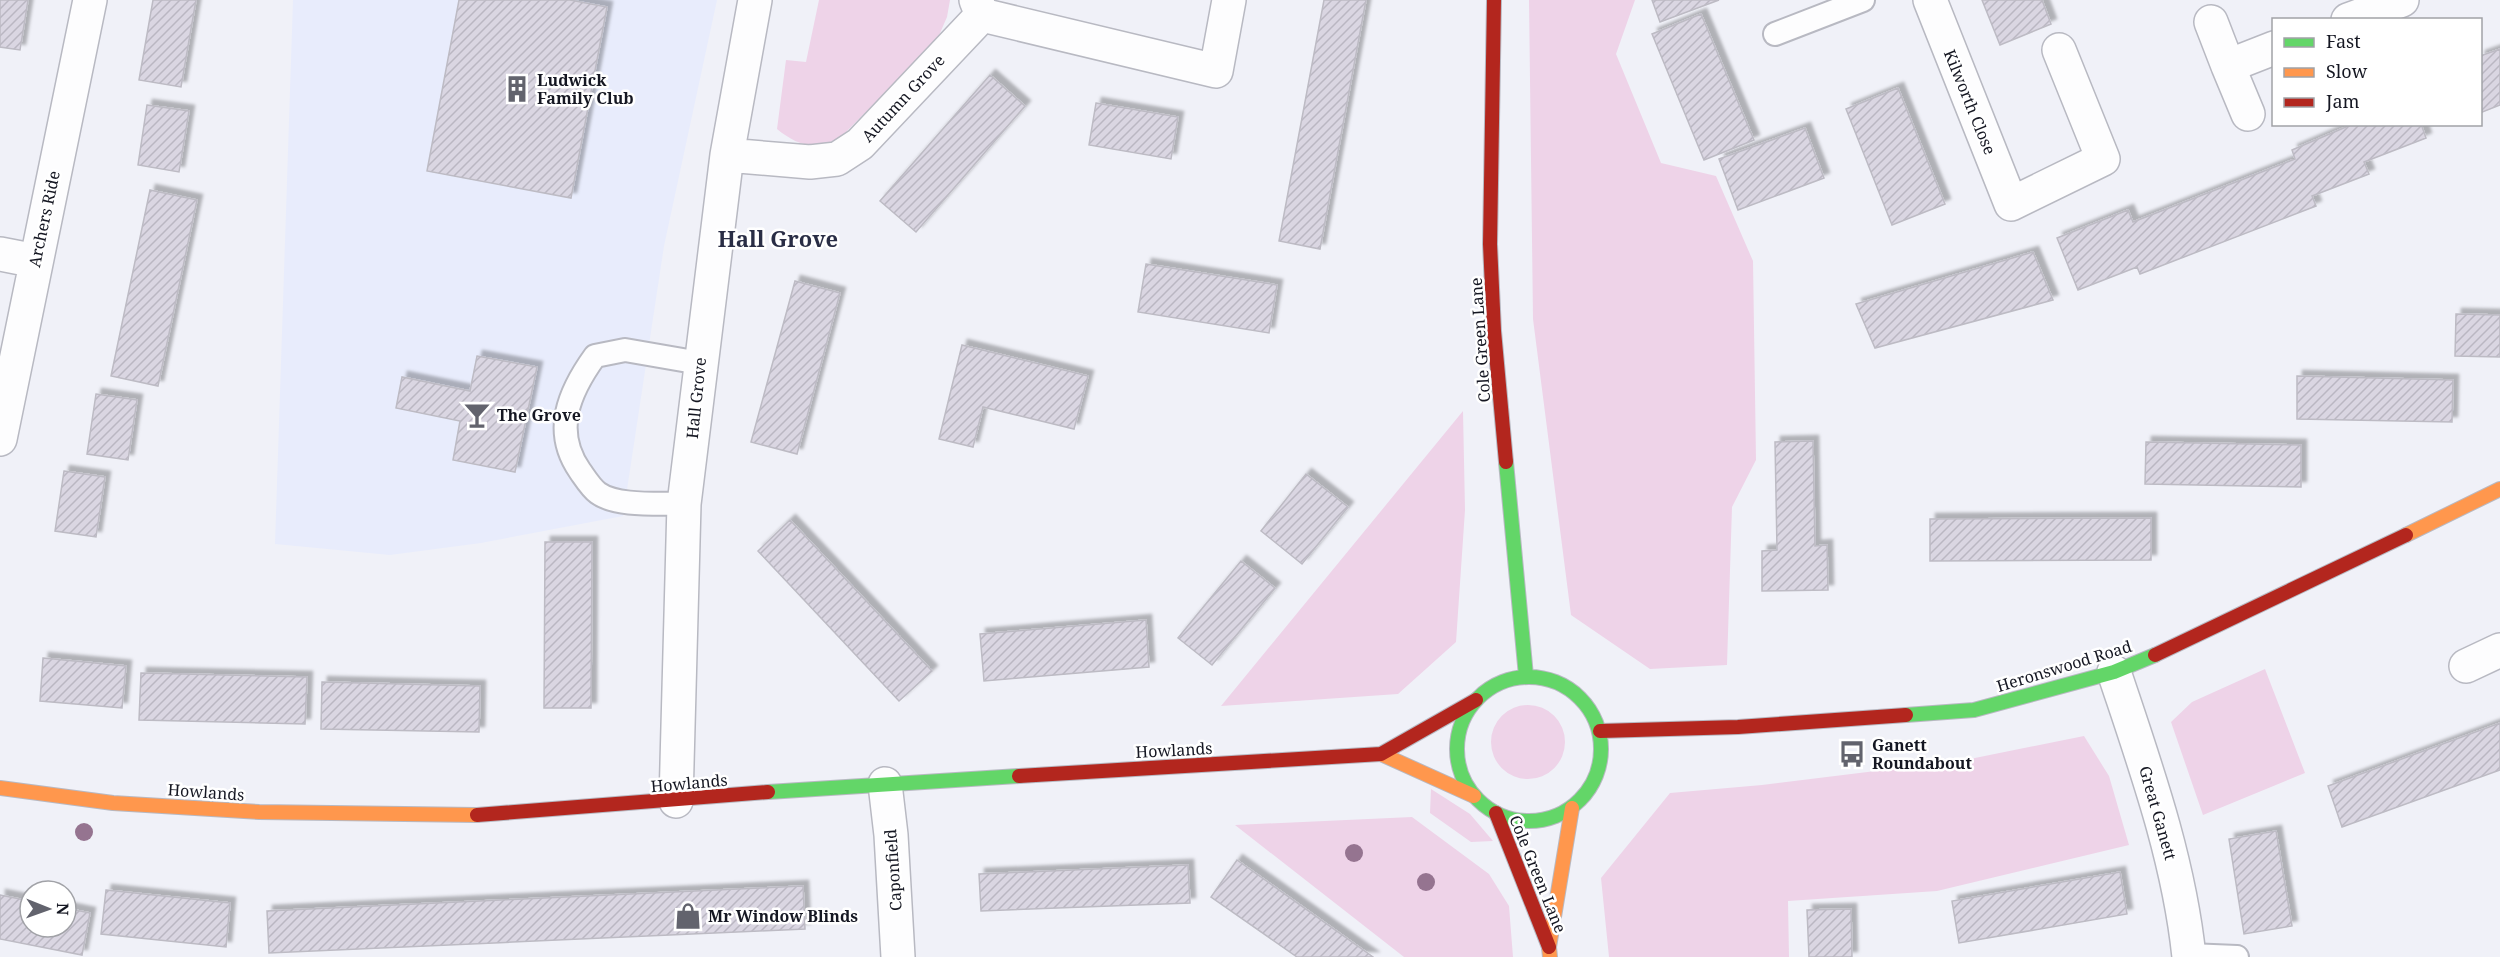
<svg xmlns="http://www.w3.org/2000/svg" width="2500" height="957" font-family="'Noto Serif',serif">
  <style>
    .built { fill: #e8ecfc }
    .green { fill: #eed3e8 }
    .building { fill: url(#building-hatch); stroke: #bdbbc4; stroke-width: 1.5; filter: url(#shadow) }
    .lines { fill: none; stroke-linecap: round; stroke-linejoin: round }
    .lane-casing { stroke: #b8b9c2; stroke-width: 26 }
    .street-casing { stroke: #b8b9c2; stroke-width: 36 }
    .fast-casing { stroke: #b8b9c2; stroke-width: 16 }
    .slow-casing { stroke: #b8b9c2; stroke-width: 16 }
    .jam-casing { stroke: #b8b9c2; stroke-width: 16 }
    .lane { stroke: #fdfdfe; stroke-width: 22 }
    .street { stroke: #fdfdfe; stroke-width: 33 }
    .fast { stroke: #63d668; stroke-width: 14 }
    .slow { stroke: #ff974d; stroke-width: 14 }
    .jam { stroke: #b3261e; stroke-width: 14 }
    .tree { fill: #957490 }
    .labels { text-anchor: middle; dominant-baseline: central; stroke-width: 5; stroke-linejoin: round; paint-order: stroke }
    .poi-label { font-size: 16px; font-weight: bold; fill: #151722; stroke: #fff; text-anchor: start }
    .street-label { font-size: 16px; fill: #151722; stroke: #fff }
    .district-label { font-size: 22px; font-weight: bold; fill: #292d45; stroke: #fff }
  </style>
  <defs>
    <pattern id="building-hatch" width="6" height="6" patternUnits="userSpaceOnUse" patternTransform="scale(1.5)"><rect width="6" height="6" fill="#dad6e2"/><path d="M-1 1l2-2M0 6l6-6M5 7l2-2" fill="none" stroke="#bab7c2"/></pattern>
    <filter id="shadow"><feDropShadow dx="5.5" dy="-5.5" stdDeviation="1.5" flood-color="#0004"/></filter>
  </defs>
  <rect width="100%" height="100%" fill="#f0f1f8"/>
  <path class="built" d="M293,0H717L664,246L623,516L481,543L390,555L275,544Z"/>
  <path class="green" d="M819,0H950L947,17L937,40L841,137C815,151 798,146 777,129L786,60L806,62Z
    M1529,0H1635L1616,54L1661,163L1716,176L1753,261L1756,460L1732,507L1727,665L1650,669L1571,615L1533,319Z
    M1463,411L1465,510L1456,642L1398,694L1221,706Z
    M2265,669L2305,773L2203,815L2171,722L2192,702Z
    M1491 742a37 37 0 1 1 74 0a37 37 0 1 1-74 0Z
    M2084,736L2109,776L2129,845L1937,891L1788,901L1789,957H1609L1601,878L1670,793L1762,785L1965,760Z
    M1431,789L1470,814L1493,841L1471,842L1430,813Z
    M1412,817L1489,874L1509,906L1513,957H1404L1235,825Z"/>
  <path class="building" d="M0,0H28L20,50L0,47Z
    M153,0H196L181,87L139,80Z
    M459,0H570L607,7L571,198L427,171Z
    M1324,0H1366L1320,249L1279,241Z
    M1652,0H1719L1660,22Z
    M1982,0H2042L2051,24L2000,45Z
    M1701,14L1754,140L1704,160L1652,34Z
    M2500,49V105L2480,113V56Z
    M990,75L1025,106L916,232L880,201Z
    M1898,88L1945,204L1892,225L1846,109Z
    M1096,103L1178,117L1171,159L1089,145Z
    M147,105L189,111L179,172L138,165Z
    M2353,124H2421L2426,138L2364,162L2369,174L2312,196L2316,206L2140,274L2137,267L2078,290L2057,238L2128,210L2133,222L2295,159L2292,150Z
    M1805,128L1824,178L1738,210L1719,159Z
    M150,190L197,200L158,386L111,376Z
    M2033,252L2053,300L1875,348L1856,304Z
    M1146,264L1277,285L1269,333L1138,312Z
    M795,281L840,293L797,454L751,442Z
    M2456,314L2500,315V357L2455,356Z
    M962,345L1088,376L1074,429L983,407L973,447L939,439Z
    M477,356L537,367L515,472L453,460L460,421L396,408L402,377L470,391Z
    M2297,376L2453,380L2452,422L2297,419Z
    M96,394L137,400L128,460L87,454Z
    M1813,441L1815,546L1827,545L1828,590L1762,591V551L1777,550L1775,442Z
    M2146,442L2301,445V487L2145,484Z
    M64,471L105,477L96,537L55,531Z
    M1306,474L1348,507L1302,564L1261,531Z
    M2151,518V560L1930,561V519Z
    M790,520L932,671L899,701L758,551Z
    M545,542H592L591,708H544Z
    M1241,561L1275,588L1212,665L1178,638Z
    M1146,620L1149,667L984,681L980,634Z
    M43,658L126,666L122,708L40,701Z
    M141,673L307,677L305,724L139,720Z
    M322,682L480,686L479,732L321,729Z
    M2500,723V770L2342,827L2328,786Z
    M2276,831L2292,926L2244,934L2229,839Z
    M1237,860L1373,957H1297L1211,897Z
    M1188,865L1190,903L981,911L979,874Z
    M2120,872L2127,914L1959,943L1952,901Z
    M803,886L805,929L269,953L267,911Z
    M106,890L230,903L226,947L101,934Z
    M0,895L30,901V927H66V908L90,913L82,955L0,939Z
    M1851,909L1852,957H1809L1807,910Z"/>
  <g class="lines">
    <defs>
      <path id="lane" d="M1775,34L1863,0
        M684,504C661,503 617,507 598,493C591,488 585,478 580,471C552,431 569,392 595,356L625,350L700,363
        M2189,955L2237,957"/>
      <path id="street" d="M1930,0L2011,204L2103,159L2059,50
        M982,15L1216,71L1229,0
        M2348,20L2402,0
        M2211,22L2228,66L2274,48
        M2228,66L2248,114
        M727,155L810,162L837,159L860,144L982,15L976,0
        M0,254L36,261
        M0,439L90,0
        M2466,666L2500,650
        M2114,672C2145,765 2179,859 2189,957
        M885,784L891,835L898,957
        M676,801L684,504L727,155L755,0"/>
      <path id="fast" d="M1506,462L1526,676
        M1457 749a72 72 0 1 1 144 0a72 72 0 1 1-144 0Z
        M1906,715L1974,710L2114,672L2155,655
        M768,792L1019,776"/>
      <path id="slow" d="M2406,535L2500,489
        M1381,754L1474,796
        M0,788L113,803L259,812L477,815
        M1550,957L1549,947L1572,808"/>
      <path id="jam" d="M1494,0L1490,244L1494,331L1506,462
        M2155,655L2406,535
        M1600,731L1738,727L1906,715
        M1019,776L1381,754L1476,700
        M1496,813L1549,947
        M477,815L768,792"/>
    </defs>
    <use href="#lane" class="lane-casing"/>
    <use href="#street" class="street-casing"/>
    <use href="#fast" class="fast-casing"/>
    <use href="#slow" class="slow-casing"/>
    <use href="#jam" class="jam-casing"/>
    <use href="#lane" class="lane"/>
    <use href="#street" class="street"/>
    <use href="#fast" class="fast"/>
    <use href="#slow" class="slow"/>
    <use href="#jam" class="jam"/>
  </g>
  <g class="tree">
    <circle cx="84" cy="832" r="9"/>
    <circle cx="1354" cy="853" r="9"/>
    <circle cx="1426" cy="882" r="9"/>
  </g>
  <defs>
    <symbol id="building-bare" viewBox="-9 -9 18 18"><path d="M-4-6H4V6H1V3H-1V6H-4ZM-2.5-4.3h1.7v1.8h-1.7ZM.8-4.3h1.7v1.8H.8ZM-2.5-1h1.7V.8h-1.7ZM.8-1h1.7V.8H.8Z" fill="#62636d" stroke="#fff" stroke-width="2.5" paint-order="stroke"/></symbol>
    <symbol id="bar-bare" viewBox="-9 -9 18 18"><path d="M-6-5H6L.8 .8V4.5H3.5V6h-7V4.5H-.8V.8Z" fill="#62636d" stroke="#fff" stroke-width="2.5" paint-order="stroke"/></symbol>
    <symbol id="bus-bare" viewBox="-9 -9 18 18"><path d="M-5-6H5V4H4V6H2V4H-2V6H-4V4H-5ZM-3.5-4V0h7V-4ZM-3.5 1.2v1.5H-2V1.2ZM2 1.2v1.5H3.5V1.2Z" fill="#62636d" stroke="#fff" stroke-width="2.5" paint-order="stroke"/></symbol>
    <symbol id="shop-bare" viewBox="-9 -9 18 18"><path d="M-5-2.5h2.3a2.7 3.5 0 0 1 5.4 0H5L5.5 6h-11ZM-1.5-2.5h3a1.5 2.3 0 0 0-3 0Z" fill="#62636d" stroke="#fff" stroke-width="2.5" paint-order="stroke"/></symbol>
  </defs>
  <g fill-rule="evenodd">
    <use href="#building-bare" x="498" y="70" width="38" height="38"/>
    <use href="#bar-bare" x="458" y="396" width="38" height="38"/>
    <use href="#bus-bare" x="1833" y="735" width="38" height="38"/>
    <use href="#shop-bare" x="669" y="897" width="38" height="38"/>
  </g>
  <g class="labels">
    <g class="poi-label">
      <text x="537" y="80">Ludwick<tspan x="537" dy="18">Family Club</tspan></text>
      <text x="497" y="415">The Grove</text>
      <text x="1872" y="745">Ganett<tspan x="1872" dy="18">Roundabout</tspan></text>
      <text x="708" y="916">Mr Window Blinds</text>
    </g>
    <g class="street-label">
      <text transform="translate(903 98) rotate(-47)">Autumn Grove</text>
      <text transform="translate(1970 102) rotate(68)">Kilworth Close</text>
      <text transform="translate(44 219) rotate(-78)">Archers Ride</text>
      <text transform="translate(1480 340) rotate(-94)">Cole Green Lane</text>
      <text transform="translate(696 398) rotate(-84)">Hall Grove</text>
      <text transform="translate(2064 666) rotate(-17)">Heronswood Road</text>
      <text transform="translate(1174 750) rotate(-3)">Howlands</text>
      <text transform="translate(689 783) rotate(-5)">Howlands</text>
      <text transform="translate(206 792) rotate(4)">Howlands</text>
      <text transform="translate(2158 813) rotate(74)">Great Ganett</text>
      <text transform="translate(893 870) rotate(-94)">Caponfield</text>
      <text transform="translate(1538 874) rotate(68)">Cole Green Lane</text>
    </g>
    <g class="district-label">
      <text x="778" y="238">Hall Grove</text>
    </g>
  </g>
  <rect x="2272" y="18" width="210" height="108" fill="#ffffff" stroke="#a1a2a7" stroke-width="1.5"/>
  <rect x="2284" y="38" width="30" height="9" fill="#63d668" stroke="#a1a2a7" stroke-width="1.5"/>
  <text x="2326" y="48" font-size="18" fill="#151722">Fast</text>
  <rect x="2284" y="68" width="30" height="9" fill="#ff974d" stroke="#a1a2a7" stroke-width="1.5"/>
  <text x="2326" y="78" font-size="18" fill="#151722">Slow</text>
  <rect x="2284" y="98" width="30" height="9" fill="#b3261e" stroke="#a1a2a7" stroke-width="1.5"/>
  <text x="2326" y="108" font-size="18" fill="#151722">Jam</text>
  <g transform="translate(48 909) rotate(91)"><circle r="28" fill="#ffffff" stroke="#a1a2a7" stroke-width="1.5"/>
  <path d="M0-4.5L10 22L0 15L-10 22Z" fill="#62636d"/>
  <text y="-9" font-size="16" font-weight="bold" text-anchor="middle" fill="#151722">N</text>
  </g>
</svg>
